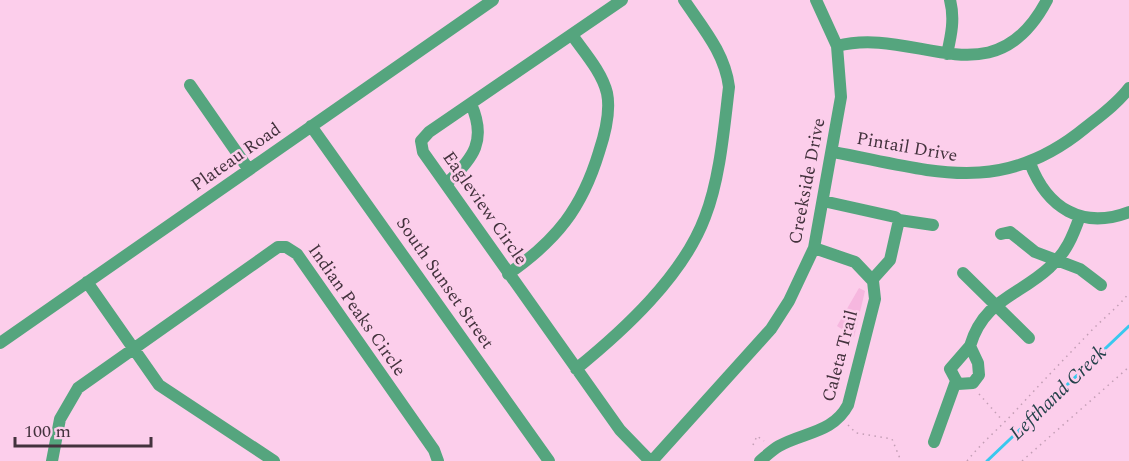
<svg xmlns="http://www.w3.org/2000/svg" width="1129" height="461" font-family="Spectral,serif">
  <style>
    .green { fill: #f6b7df }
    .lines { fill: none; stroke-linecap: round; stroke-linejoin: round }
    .stream { stroke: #39c8ee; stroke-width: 3 }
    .path { stroke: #c39eb5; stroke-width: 1.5; stroke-dasharray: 1.5 4.5; stroke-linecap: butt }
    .minor { stroke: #55a57e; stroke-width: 12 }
    .labels { text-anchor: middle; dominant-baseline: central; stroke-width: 5; stroke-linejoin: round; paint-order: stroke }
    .street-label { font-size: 18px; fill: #43323d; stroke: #fcceeb }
    .water-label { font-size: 20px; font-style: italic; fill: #25424b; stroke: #fcceeb }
  </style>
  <rect width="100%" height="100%" fill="#fcceeb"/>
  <path class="green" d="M859,288L865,291L854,337L837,326Z"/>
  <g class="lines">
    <path class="stream" d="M987,461L1129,326"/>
    <path class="path" d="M979,394L1003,421
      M848,425L856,433L892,439L901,461
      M753,445L757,436L764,441
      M967,461C983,441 1002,426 1019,407C1043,381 1068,355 1093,329C1105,317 1118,307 1129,293
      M1022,461L1129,367"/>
    <path class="minor" d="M622,0L429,132L421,141L423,152L620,430L650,461
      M837,46C915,25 993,103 1047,0
      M947,54C951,36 955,19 950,0
      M190,85L249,170
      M311,126L549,461
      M833,152C930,170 1000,198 1085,128C1100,116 1117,104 1129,88
      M1030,163C1047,208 1082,230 1129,212
      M447,183C474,158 487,140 471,104
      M823,201L895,217L899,220L890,260L872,280
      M899,220L933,225
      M1001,234L1010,232L1035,252L1080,269L1101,285
      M963,273L1029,338
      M508,274C557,240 582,208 599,152C605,134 611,112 607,93C602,72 584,52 572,35
      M87,282L159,385L274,461
      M0,343L493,0
      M970,346C984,299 1019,296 1050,267C1066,253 1073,236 1080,216
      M970,346L978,363L979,375L973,383L958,384L950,369Z
      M576,369C624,330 683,276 705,217C720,179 724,128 729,87C725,53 702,27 684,0
      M934,442L956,381
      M52,461L60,419L78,388L278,247H286L297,254L434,450L438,461
      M652,461L771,329L789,301L814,248L841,97L837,46L816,0
      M760,461C766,456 772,450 779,446C804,432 833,433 848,405L875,299L873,281L855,262L814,248"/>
  </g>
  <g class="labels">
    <g class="street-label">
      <text transform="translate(907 147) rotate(10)">Pintail Drive</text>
      <text transform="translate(236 157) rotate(-35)">Plateau Road</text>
      <text transform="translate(807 181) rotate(-79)">Creekside Drive</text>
      <text transform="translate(485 208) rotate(55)">Eagleview Circle</text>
      <text transform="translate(445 283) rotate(55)">South Sunset Street</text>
      <text transform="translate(357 310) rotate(55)">Indian Peaks Circle</text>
      <text transform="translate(840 356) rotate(-75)">Caleta Trail</text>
    </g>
    <g class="water-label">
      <text transform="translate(1058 393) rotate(-44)">Lefthand Creek</text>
    </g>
  </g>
  <path d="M15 437v9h136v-9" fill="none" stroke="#43323d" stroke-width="3"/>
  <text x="24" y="437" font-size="18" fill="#43323d" stroke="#fcceeb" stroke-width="4.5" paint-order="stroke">100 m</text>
</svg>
